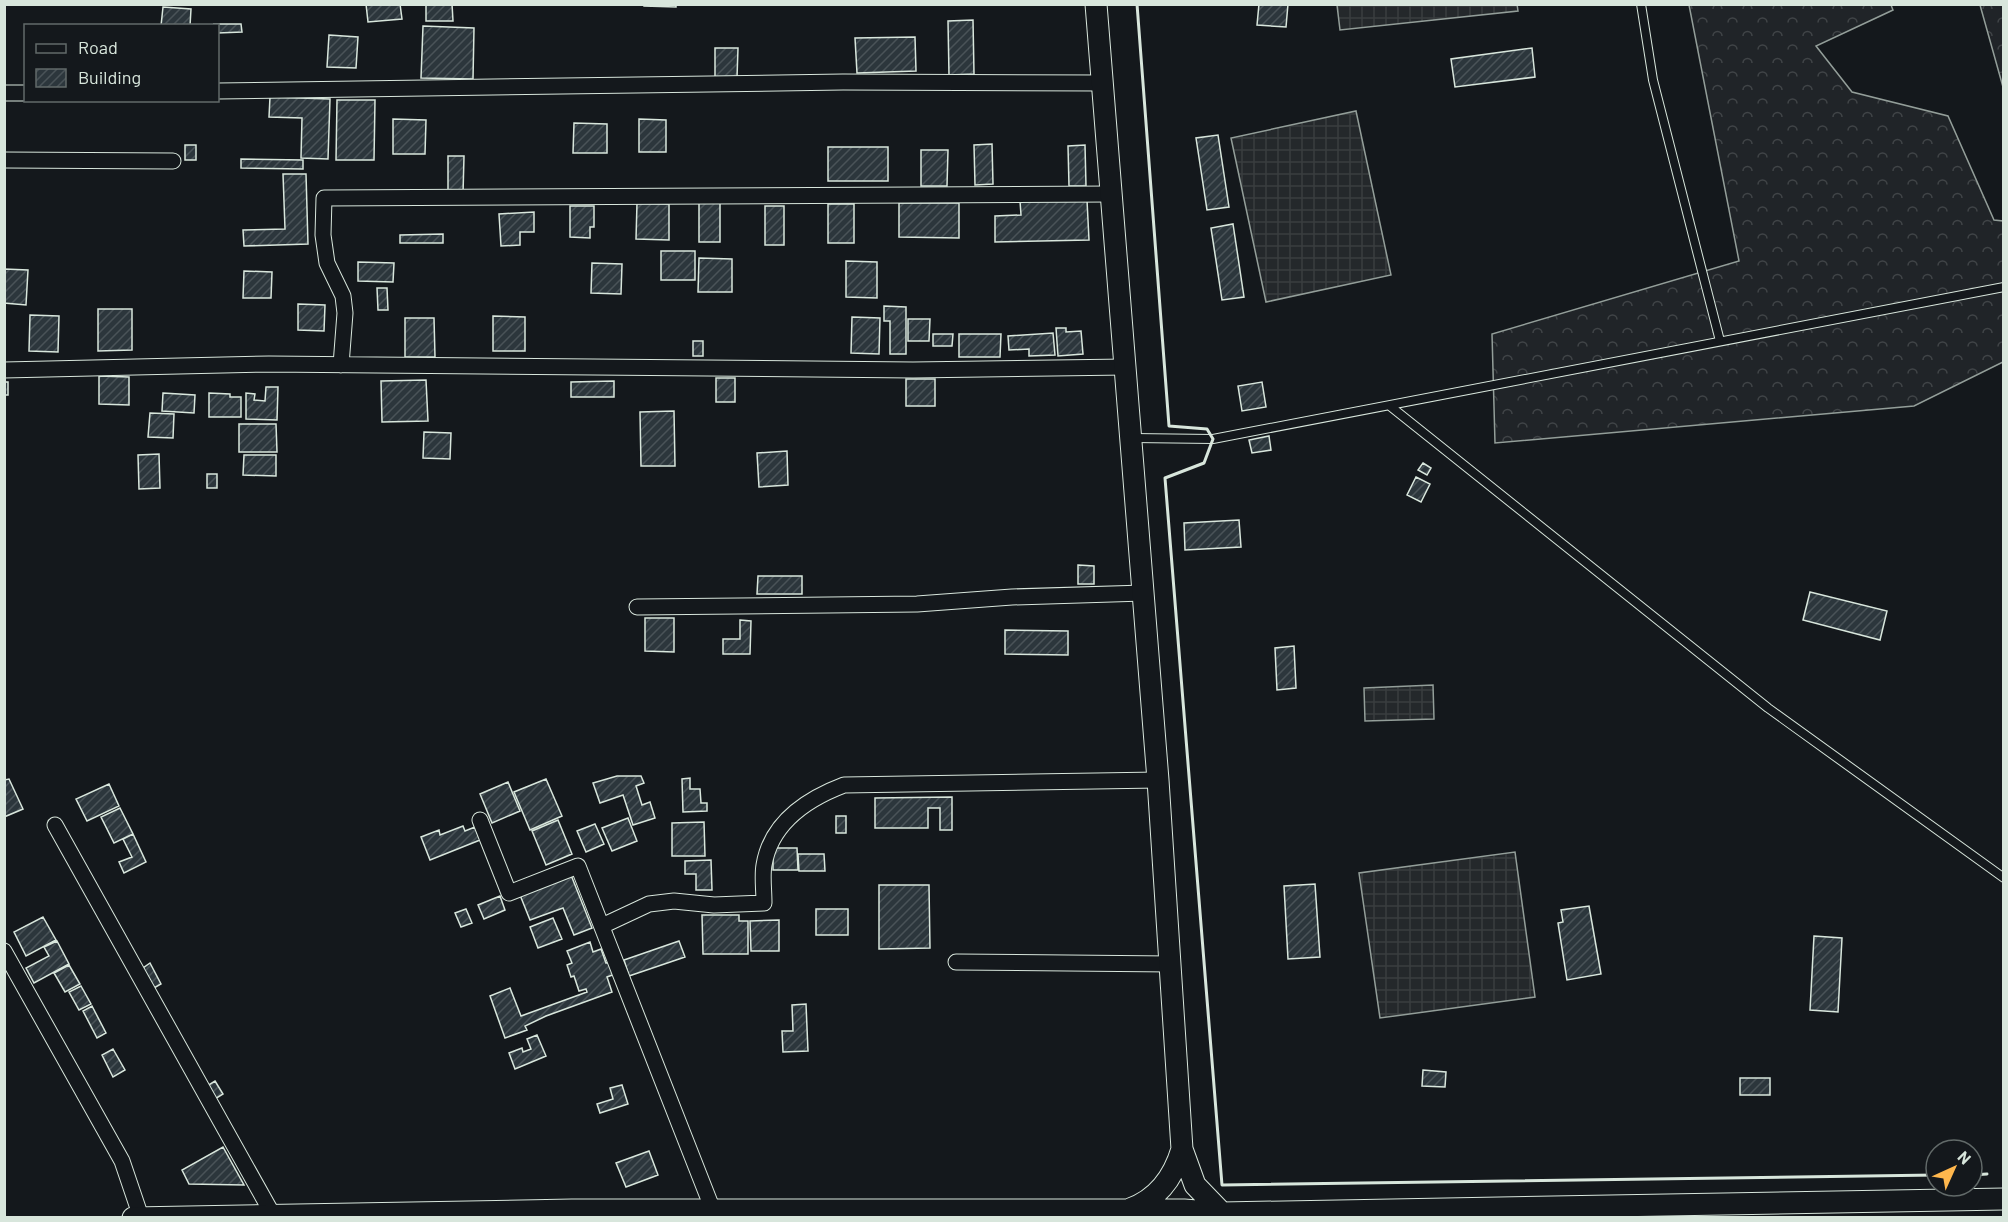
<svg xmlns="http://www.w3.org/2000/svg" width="2008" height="1222" font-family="Barlow,sans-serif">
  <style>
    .forest { fill: url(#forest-crowns); stroke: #939e99; stroke-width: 1.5 }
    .plaza { fill: url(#plaza-grid); stroke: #939e99; stroke-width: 1.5 }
    .building { fill: url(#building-hatch); stroke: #d8e6dc; stroke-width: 1.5 }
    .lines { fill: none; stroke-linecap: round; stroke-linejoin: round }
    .lane-casing { stroke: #d8e6dc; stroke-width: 10 }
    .street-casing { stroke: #d8e6dc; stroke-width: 17 }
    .secondary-casing { stroke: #d8e6dc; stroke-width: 23 }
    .lane { stroke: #14181c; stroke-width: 8 }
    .street { stroke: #14181c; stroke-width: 15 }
    .secondary { stroke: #14181c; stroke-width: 21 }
    .wall { stroke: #d8e6dc; stroke-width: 3 }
  </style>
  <defs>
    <pattern id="forest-crowns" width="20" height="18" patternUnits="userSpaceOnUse" patternTransform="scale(1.5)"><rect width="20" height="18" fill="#202428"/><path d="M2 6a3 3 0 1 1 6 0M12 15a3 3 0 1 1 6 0" fill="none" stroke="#404447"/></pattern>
    <pattern id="plaza-grid" width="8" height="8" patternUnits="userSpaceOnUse" patternTransform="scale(1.5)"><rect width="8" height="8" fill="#24282b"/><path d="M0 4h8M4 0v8" fill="none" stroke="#393d3f"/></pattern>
    <pattern id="building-hatch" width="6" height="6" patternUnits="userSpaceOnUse" patternTransform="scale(1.5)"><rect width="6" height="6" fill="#2c363c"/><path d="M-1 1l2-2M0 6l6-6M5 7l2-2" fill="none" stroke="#4a5358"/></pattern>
  </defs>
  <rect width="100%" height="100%" fill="#14181c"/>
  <path class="forest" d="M1689,5H1891L1893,10L1816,46L1852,92L1948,116L1994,220L2003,221V362L1914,406L1495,443L1492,334L1739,261Z
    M1980,5H2003V87Z"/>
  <path class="plaza" d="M1517,4L1518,11L1340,30L1337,5Z
    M1356,111L1391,275L1266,302L1231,138Z
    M1433,685L1434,719L1365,721L1364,688Z
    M1515,852L1535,997L1380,1018L1359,873Z"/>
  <path class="building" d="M366,4H400L402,19L368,22Z
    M426,4H452L453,21H426Z
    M644,4H676V7L644,6Z
    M1259,4H1288L1286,27L1257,25Z
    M163,7L191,9L190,26H161Z
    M973,20L974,74L949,75L948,21Z
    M213,24H241L242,32L218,33V26Z
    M423,26L474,28L473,79L421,78Z
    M329,35L358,37L356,68L327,67Z
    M915,37L916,71L857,73L855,38Z
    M715,48H738L737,78H715Z
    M1532,48L1535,77L1455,87L1451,59Z
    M270,97L330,99L328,159L301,158L302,118L269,117Z
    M337,100H375L374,160H336Z
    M393,119L426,120L425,154H393Z
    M639,119L666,120V152H639Z
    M574,123L607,124V153H573Z
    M1218,135L1229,207L1207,210L1196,138Z
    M992,144L993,184L975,185L974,145Z
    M185,145H196V160H185Z
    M1085,145L1086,186H1069L1068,146Z
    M828,147H888V181H828Z
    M921,150H948L947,186H921Z
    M448,156H464L463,194H448Z
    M241,159L303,160V169L241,168Z
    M283,174H306L308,244L244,246L243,230L285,229Z
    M1087,200L1089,240L995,242V216L1021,215L1020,201Z
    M699,201H720V242H699Z
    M637,203L669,204V240L636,239Z
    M899,203H959V238L899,237Z
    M828,204H854V243H828Z
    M570,206H594V227H590V238L570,237Z
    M765,206H784V245H765Z
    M534,212V232H520V245L501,246L499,214Z
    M1233,224L1244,297L1222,300L1211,228Z
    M443,234V243H400V235Z
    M661,251H695V280H661Z
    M699,258L732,259V292H698Z
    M846,261L877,262V298L846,297Z
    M358,262L394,263L393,282L358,281Z
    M592,263L622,264L621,294L591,293Z
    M4,269L28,270L26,305L4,303Z
    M244,271L272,272L271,298H243Z
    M377,288H387L388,310H378Z
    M298,304L325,305L324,331L298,330Z
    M884,306L906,307V354H890V321H884Z
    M98,309H132V350L98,351Z
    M30,315L59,316L58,352L29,351Z
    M493,316L525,317V351H493Z
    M852,317L880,318L879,354L851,353Z
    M405,318H434L435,357H405Z
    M908,319H930L929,341H908Z
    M1056,328H1066V332L1081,331L1083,354L1058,356Z
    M1053,333L1055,355L1029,356V349L1009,350L1008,336Z
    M933,334H953L952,346H933Z
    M959,334H1001L1000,357H959Z
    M693,341H703V356H693Z
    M99,376L129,377V405L99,404Z
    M716,378H735V402H716Z
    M906,379H935V406H906Z
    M426,380L428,421L382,422L381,381Z
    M614,381V397H571V382Z
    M4,382H8V395H4Z
    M1262,382L1266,407L1242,411L1238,386Z
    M266,387H278L277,420L246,419V393L255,394L254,400L265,401Z
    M163,393L195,395L194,413L162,411Z
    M209,393L230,394V397H241V417H209Z
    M674,411L675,466H641L640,412Z
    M150,413L174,414L173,438L148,437Z
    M239,424H276L277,452H239Z
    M424,432L451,433L450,459L423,458Z
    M1269,436L1271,450L1252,453L1249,440Z
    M787,451L788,485L759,487L757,453Z
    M159,454L160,488L139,489L138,455Z
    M244,455H276V476L243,475Z
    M1423,463L1431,468L1427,475L1418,470Z
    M207,474H217V488H207Z
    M1416,477L1430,484L1421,502L1407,495Z
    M1239,520L1241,547L1185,550L1184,523Z
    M1078,565L1094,566V584H1078Z
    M758,576H802V594H757Z
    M1810,592L1887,611L1880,640L1803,620Z
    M645,618H674V652L645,651Z
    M740,620L751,621L750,654H723V639H740Z
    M1005,630L1068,631V655L1005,654Z
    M1294,646L1296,688L1277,690L1275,648Z
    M617,776H641L644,783L636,786L642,805L650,802L655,818L633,825L623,795L600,803L593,783Z
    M690,778V789H700L701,803H707V811L683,812L682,779Z
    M9,779L23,809L4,817V780Z
    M546,779L562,816L530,830L514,792Z
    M508,782L520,811L492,823L480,794Z
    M109,784L119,806L87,821L76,799Z
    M952,797V830H940V808H928V828H875V798Z
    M120,808L133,834L114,843L101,817Z
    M836,816H846V833H836Z
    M628,818L637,841L612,851L602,828Z
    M558,820L572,854L546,865L532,831Z
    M704,822L705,856H672V823Z
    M595,824L604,844L586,852L577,831Z
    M463,826L465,831L475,827L480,840L430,860L421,837L439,830L440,835Z
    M133,834L146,862L124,873L119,862L132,857L123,839Z
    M773,848H797L798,870H773Z
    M798,854H824L825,871H799Z
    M711,860L712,890H696V874H685V861Z
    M571,875L592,928L574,935L563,908L530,920L520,895Z
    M1315,884L1320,957L1288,959L1284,886Z
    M879,885H929L930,948L879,949Z
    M500,896L505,910L484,919L478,905Z
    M1589,906L1601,974L1567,980L1558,923L1563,922L1561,910Z
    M466,909L472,923L461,927L455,913Z
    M816,909H848V935H816Z
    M702,915H739V921H748V954H703Z
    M43,917L56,940L26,956L14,932Z
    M553,918L562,939L538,948L530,927Z
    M779,920V951H751L750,921Z
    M1814,936L1842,938L1838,1012L1810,1010Z
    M57,941L69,964L34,983L26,968L49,956L44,947Z
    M679,941L685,957L629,976L624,960Z
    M590,942L593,952L601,949L606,963L610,962L615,974L607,977L612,992L546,1016L525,1026L527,1030L505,1038L490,996L510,988L521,1016L587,992L586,989L579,991L574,976L571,977L567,965L572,963L567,951Z
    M150,963L161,984L154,988L143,968Z
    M69,965L80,984L65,992L54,973Z
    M81,986L91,1004L79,1010L69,992Z
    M806,1004L808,1051L783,1052L782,1031H793L792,1005Z
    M92,1006L106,1033L97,1038L83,1011Z
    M537,1035L546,1056L515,1069L509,1053L522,1048L523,1052L531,1049L527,1039Z
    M113,1049L125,1070L113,1077L102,1055Z
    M1423,1070L1446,1072L1445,1087L1422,1086Z
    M1740,1078H1770V1095H1740Z
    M215,1081L223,1094L215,1099L207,1086Z
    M622,1085L628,1104L600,1113L597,1104L613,1099L610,1088Z
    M223,1147L244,1185L189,1184L182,1170Z
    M649,1151L658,1175L626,1187L616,1163Z"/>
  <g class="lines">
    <defs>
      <path id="lane" d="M1641,4L1653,80L1720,341
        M1390,406L1768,708L2004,878
        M1133,438L1213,439L2004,287"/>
      <path id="street" d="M218,91L843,82L1103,83
        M4,93H26
        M4,160L173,161
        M341,365L345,313L343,296L327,263L323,235L324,198L1111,194
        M4,370L269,364L913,370L1126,367
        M637,607L917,604L1012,597L1144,593
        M480,820L509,893L578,866L713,1210
        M55,825L273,1215
        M602,926L649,904L674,901L714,905L764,903C764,890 762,876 764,865C771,823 807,799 844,785L1158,780
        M4,951L122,1161L141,1217
        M956,962L1171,964"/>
      <path id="secondary" d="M1096,4L1158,780L1182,1149L1195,1185L1222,1213
        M1130,1209C1158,1199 1174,1176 1182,1149
        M133,1218L572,1210H1184L1222,1213L2004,1199"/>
    </defs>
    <use href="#lane" class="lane-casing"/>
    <use href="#street" class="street-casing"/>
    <use href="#secondary" class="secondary-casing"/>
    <use href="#lane" class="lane"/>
    <use href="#street" class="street"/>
    <use href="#secondary" class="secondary"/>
    <path class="wall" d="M1137,4L1169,426L1207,429L1213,439L1204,463L1165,478L1222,1185L1936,1175
      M1972,1175L1987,1174"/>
  </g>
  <rect width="2008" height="1222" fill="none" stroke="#d8e6dc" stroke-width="12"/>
  <rect x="24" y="24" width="195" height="78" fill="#14181c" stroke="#626a69" stroke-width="1.5"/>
  <rect x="36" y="44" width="30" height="9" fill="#14181c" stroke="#626a69" stroke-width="1.5"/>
  <text x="78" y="54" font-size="18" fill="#d8e6dc">Road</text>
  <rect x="36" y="69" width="30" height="18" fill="url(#building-hatch)" stroke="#626a69" stroke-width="1.5"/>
  <text x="78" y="84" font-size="18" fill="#d8e6dc">Building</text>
  <g transform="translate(1954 1168) rotate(45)"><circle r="28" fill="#14181c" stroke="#626a69" stroke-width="1.5"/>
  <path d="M0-4.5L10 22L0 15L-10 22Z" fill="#ffb74d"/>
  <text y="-9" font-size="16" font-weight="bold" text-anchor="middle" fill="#d8e6dc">N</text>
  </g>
</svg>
